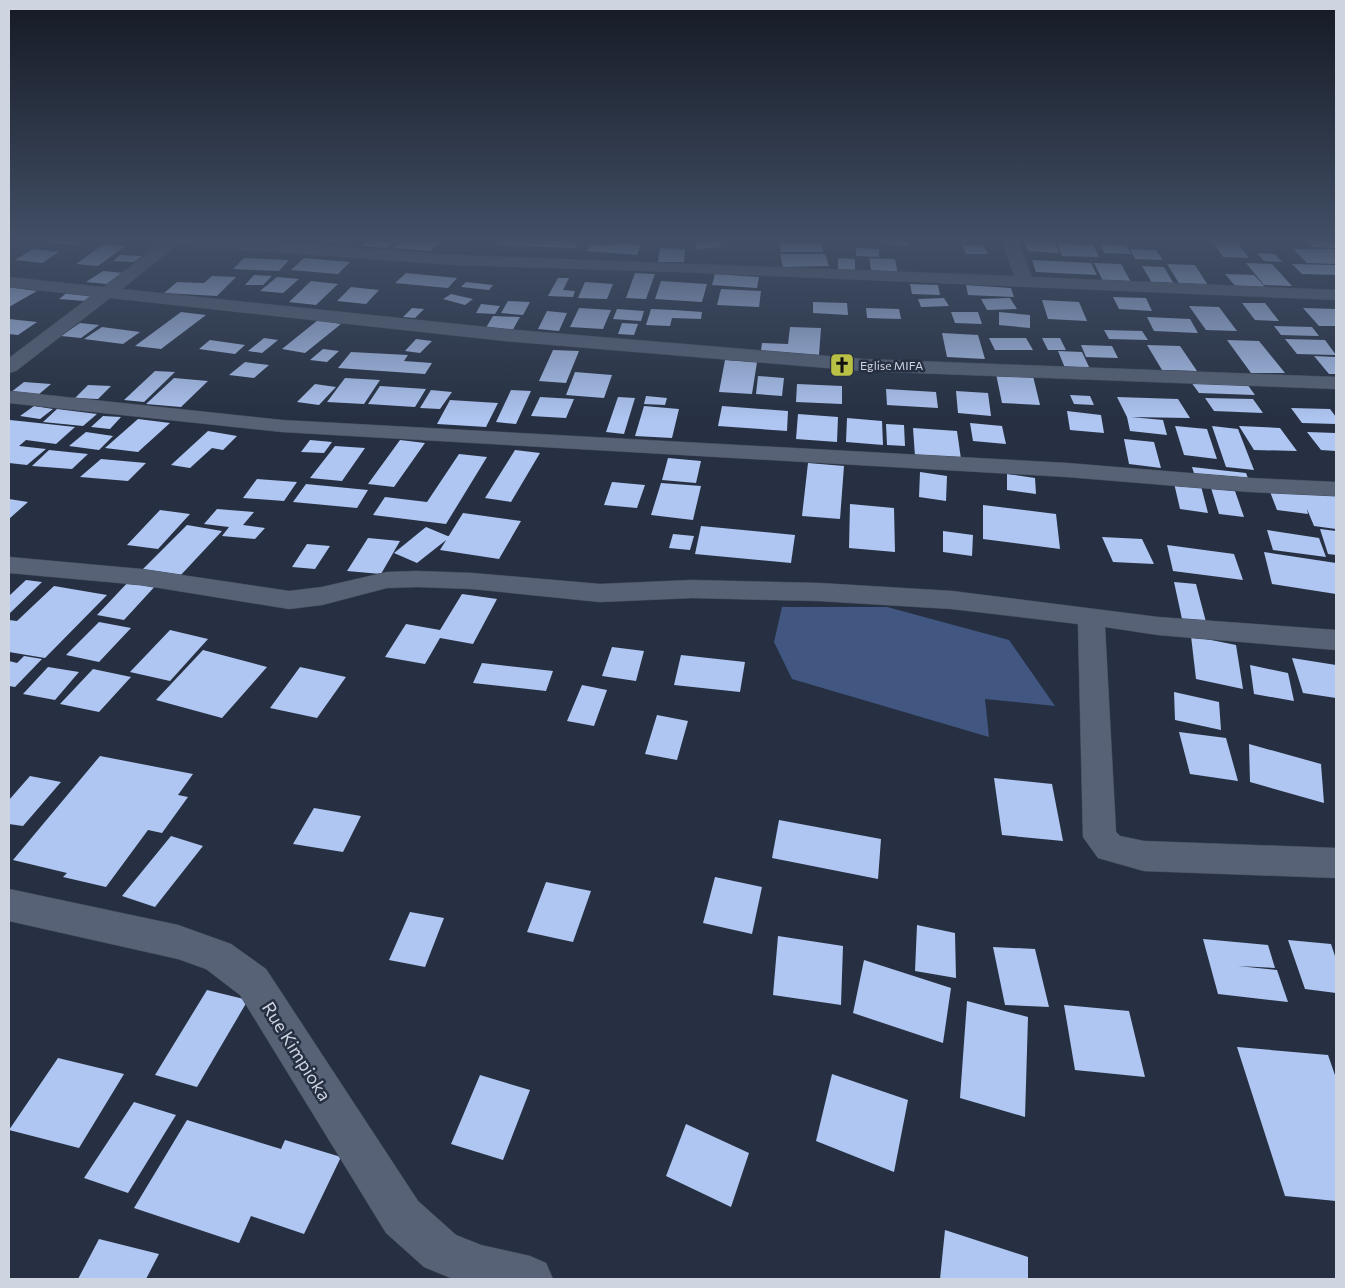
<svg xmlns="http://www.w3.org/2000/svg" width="1345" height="1288" font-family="Commissioner,sans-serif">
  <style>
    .green { fill: #415781 }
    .building { fill: #afc6f2 }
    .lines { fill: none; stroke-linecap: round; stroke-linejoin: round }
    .minor-casing { stroke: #444d5c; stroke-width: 1 }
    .minor { fill: #576276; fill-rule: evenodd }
    .labels { text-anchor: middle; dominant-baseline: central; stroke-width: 5; stroke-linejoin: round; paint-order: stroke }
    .far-poi-label { font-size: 12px; fill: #ced4e0; stroke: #263042; text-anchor: start }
    .near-street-label { font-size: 18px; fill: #ced4e0; stroke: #263042 }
  </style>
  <rect width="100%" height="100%" fill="#263042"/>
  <path class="green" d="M782,607H887L1009,640L1055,706L985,699L989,737L792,679L774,642Z"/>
  <path class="building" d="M49,241H82L76,245L46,242Z
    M369,241H394L387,248L363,246Z
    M401,241H440L431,251L394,248Z
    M499,241H578L576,248L496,245Z
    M695,241H719L722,247L697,249Z
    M884,241H908V246L884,244Z
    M1024,241H1054L1059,253L1028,251Z
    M1212,241H1236L1249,258L1223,257Z
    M1307,241H1333L1336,248L1313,247Z
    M612,243L641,244L637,255L587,251L589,244L611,245Z
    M780,243H821L823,252H781Z
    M1057,243L1093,245L1099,257L1062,256Z
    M104,244L125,246L98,266L76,264Z
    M1100,244L1126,245L1131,254L1104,253Z
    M962,245H983L988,254H966Z
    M660,248L685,249L684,262H658Z
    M856,248L879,249V257L856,256Z
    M33,249L59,252L42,263L15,260Z
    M1130,249L1156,250L1163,260L1135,259Z
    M1293,249H1334L1336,251V264L1307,263Z
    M1257,253L1275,254L1282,262L1264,261Z
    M780,254H825L829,266L783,267Z
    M120,255L142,256L134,262L113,261Z
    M244,258L289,260L279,271L233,269Z
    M304,258L350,262L338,274L291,270Z
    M838,258L855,259V272L838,271Z
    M869,258L895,259L898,275L872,274Z
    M1032,260L1091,263L1097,275L1036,272Z
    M1094,263L1121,264L1131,282L1103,281Z
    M1246,263L1272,264L1292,286L1264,285Z
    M1167,264L1195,265L1209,287L1180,285Z
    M1292,264L1336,265V275L1302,274Z
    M1142,266L1164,267L1174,284L1152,283Z
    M103,271L124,273L107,284L86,282Z
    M406,273L457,278L448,288L395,283Z
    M635,273L655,274L646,299L626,298Z
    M715,274L759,277L757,288L712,285Z
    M1225,274L1254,275L1266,288L1236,287Z
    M254,275L272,276L263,285H245Z
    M212,276L236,277L217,296L164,293L177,282L204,283Z
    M277,277L299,279L283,293L260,291Z
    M558,278H569L563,290L575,291L573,297L548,296Z
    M311,281L338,284L316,305L289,302Z
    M661,281L707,284L702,302L655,299Z
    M466,282L493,285L489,290L461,287Z
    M585,282L613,284L607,299L578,298Z
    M910,284L938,285L940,295L912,294Z
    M966,285L1011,288L1014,297L968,295Z
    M9,287L37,291L9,307Z
    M351,287L379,290L366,304L337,301Z
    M721,289L761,291L759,307L717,305Z
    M69,291L96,294L85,301L59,299Z
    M451,294L473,299L465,305L443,299Z
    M1113,297L1146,298L1152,311L1119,309Z
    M944,298L949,306L921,307L918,299Z
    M1010,298L1017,309L987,310L981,299Z
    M1042,300L1079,302L1087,321L1048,319Z
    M508,301L530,302L523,315L501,313Z
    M813,302L847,303L848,315L813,313Z
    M1242,303H1265L1279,321L1255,320Z
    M481,304L500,306L495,314L476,313Z
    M1189,306L1219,307L1237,331L1206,330Z
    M412,308L424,309L415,318L403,317Z
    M579,308L611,310L603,329L570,327Z
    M866,308L899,309L901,319L867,318Z
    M1303,308L1336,309V326H1319Z
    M617,309L644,311L641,321L613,319Z
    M651,309L674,310L702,312L701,319L672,318L670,326L646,325Z
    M547,311L567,313L559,331L538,329Z
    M181,312L206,315L161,349L135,346Z
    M951,312H978L982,324L955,323Z
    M999,312L1030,315V328L999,325Z
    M493,316L520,317L511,333L484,331Z
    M1147,317L1190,319L1198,333L1154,331Z
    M9,319L37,322L18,335L9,334Z
    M318,320L341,324L305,353L282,349Z
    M80,323L99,325L81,338L61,336Z
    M622,323L638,324L634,335L618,334Z
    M1274,326L1312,327L1319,336L1281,335Z
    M102,327L140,332L123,344L84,339Z
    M790,327L821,328L819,355L761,351L762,343L788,344Z
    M1104,330L1142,331L1148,340L1109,339Z
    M942,333L978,335L985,359L947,357Z
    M264,338L278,340L262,353L248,351Z
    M989,338H1026L1033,350H995Z
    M1042,338H1060L1066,350H1048Z
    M416,339L432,341L420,353L405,351Z
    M1285,339L1325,340L1336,355L1297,354Z
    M210,340L245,345L235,354L199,349Z
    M1227,340L1259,341L1285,373H1251Z
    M1081,345L1112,346L1118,358L1086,357Z
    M1147,345L1180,346L1197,371L1162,370Z
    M323,349L339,351L327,362L310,360Z
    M553,350L579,351L566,383L539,381Z
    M1058,351L1082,352L1090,369L1065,368Z
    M351,352L408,355L404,361L432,363L425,374L338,368Z
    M1314,356L1336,357V374H1329Z
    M725,360L757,362L752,394L719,392Z
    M245,362L269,365L254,378L229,375Z
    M155,371L175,372L144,402L124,400Z
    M575,372L612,375L604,398L566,395Z
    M996,374L1033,376L1040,405L1002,403Z
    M758,376L784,378L782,396L756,394Z
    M174,378L208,381L181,407L146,404Z
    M345,378L380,380L364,404L327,402Z
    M24,382L51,384L38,395L10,393Z
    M1191,382L1247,384L1255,395L1199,393Z
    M315,384L336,387L319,405L297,402Z
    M797,384L842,386V404L796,402Z
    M88,385L111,386L98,399L75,398Z
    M380,386L426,389L415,407L368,404Z
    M886,389L936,392L938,408L887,405Z
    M431,390L452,392L440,409L420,408Z
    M511,390L531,391L516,424L496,422Z
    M956,391L988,393L991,416L958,413Z
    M1070,395L1090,396L1094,405L1074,404Z
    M646,396L667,398L665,405L644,404Z
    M540,397L574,399L566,418L531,416Z
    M618,397L635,398L624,434L606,432Z
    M1117,397L1178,399L1190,418L1131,417L1163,420L1167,435L1130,431L1127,417Z
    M1205,398L1253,399L1263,413L1214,411Z
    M450,400L498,403L486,427L437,424Z
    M34,406L53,409L40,419L20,416Z
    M644,406L679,409L672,438L635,436Z
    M722,406L788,411L787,431L718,426Z
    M1291,408L1330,409L1336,417V424L1302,423Z
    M57,409L97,414L83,426L43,422Z
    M1067,411L1101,415L1104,433L1070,430Z
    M798,414L838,417L837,442L796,439Z
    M103,416L121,417L110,429L91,427Z
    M847,418L882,421L883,445L846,442Z
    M138,419L170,423L138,452L105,448Z
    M10,420L29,422L75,427L56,444L26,440L19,446L46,449L27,465L9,463Z
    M970,423L1002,426L1006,444L973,441Z
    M886,424L904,425L905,446L887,445Z
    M1175,426L1207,429L1217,459L1184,455Z
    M1212,426L1238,429L1254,470L1226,467Z
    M1239,426L1280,428L1297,451L1254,450Z
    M913,428L957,431L961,459L915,456Z
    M208,431L237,436L223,450L212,448L190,468L171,465Z
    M86,432L113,436L99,450L69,446Z
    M1307,432L1336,433V451L1321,450Z
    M1124,439L1154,442L1161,468L1129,464Z
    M310,440L332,442L324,453L301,452Z
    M400,440L425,443L394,487L368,484Z
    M335,446L365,448L342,481L310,478Z
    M49,450L88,454L72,469L32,466Z
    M515,450L540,453L511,502L485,498Z
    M459,454L487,457L446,524L373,515L385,497L427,502Z
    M668,458L701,461L696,483L662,480Z
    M101,459L146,463L128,481L80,477Z
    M808,463L844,466L840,519L802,516Z
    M1192,467L1246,473L1249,481L1195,476Z
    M920,472L947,476L946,501L919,497Z
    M1007,474L1035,478L1036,494L1007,490Z
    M257,479L297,482L284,501L243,498Z
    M612,482L645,485L637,508L604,505Z
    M661,483L701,486L693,520L651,515Z
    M1174,483L1201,486L1208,513L1180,509Z
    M306,484L368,490L357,508L293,502Z
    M1211,488L1235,491L1244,517L1219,514Z
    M1269,489L1336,496V529L1314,526L1307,509L1308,514L1277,510Z
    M9,499L28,502L9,519Z
    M850,504L894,508L895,552L849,548Z
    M983,505L1056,514L1060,549L983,539Z
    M217,509L254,512L243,525L265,528L255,539L222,536L229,527L204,524Z
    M160,510L190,514L158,549L127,545Z
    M463,513L521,521L499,559L440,550Z
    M187,525L222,531L179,577L142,570Z
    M701,526L795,535L791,563L695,554Z
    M426,527L450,537L417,563L394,553Z
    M1320,529L1336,531V555L1328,554Z
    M1267,530L1319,538L1326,557L1273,550Z
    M943,531L973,535L972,556L943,552Z
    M673,534L694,536L690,550L669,548Z
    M1102,537L1142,539L1154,564L1113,562Z
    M368,538L400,541L381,574L347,571Z
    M307,544L330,546L315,569L292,567Z
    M1167,545L1234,554L1243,580L1173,571Z
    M1264,552L1336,563V594L1272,584Z
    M131,579L158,583L124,620L97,615Z
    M26,580L42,582L9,614V596Z
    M1174,582L1196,584L1206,622L1182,619Z
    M54,586L107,595L45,658L9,652V620L17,621Z
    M462,594L497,599L473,644L440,638L425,664L385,657L406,624L440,630Z
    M99,622L131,628L99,662L66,655Z
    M170,630L208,639L170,681L130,672Z
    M1191,636L1236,645L1243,689L1196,679Z
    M612,647L644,651L636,681L602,676Z
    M203,650L267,667L222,718L156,700Z
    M681,655L745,662L740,692L674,685Z
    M24,656L42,659L15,687L9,686V661L17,663Z
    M1292,658L1336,665V698L1303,693Z
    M482,663L553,671L546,691L473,683Z
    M1250,665L1288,673L1294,701L1254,694Z
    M48,667L79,672L55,700L23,694Z
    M300,667L346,677L317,718L270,708Z
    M93,669L131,677L99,712L60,704Z
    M582,685L607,690L594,726L567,721Z
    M1174,692L1219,702L1221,730L1175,720Z
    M657,715L688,721L677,760L645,754Z
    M1179,732L1226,738L1238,781L1190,774Z
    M1249,744L1321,764L1324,803L1250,782Z
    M100,756L193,774L178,795L188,797L162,833L148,830L106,887L63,877L67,873L13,860Z
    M30,776L61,782L23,826L9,824V800Z
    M994,778L1052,784L1063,841L1002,835Z
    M314,808L361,816L343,852L293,844Z
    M779,820L881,839L878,879L772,858Z
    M171,836L203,846L155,907L122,896Z
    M715,877L762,887L752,934L703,923Z
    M546,882L591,891L573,942L527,932Z
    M410,912L444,918L425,967L389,960Z
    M917,925L955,933L956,978L915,971Z
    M778,936L843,946L841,1005L773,995Z
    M1203,939L1268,945L1275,968L1238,966L1277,970L1288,1002L1218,994Z
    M1288,940L1331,944L1336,959V993L1305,989Z
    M993,947L1035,949L1049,1007L1005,1005Z
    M864,960L951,988L943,1043L853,1013Z
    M207,990L248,1000L197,1087L155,1075Z
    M967,1001L1028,1017L1025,1117L960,1098Z
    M1064,1005L1129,1011L1145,1077L1075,1070Z
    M1237,1047L1328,1055L1336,1078V1201L1285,1196Z
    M58,1058L124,1074L79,1148L9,1130Z
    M832,1074L908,1100L894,1172L816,1141Z
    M480,1075L530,1090L503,1160L451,1144Z
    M134,1102L176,1115L128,1193L84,1178Z
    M187,1120L281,1149L285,1140L341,1157L304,1234L251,1216L239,1243L134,1208Z
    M686,1124L749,1153L731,1207L666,1176Z
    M945,1230L1028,1257V1279H940Z
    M99,1239L159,1254L146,1279H78Z"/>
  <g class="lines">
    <defs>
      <path id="minor" d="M164,241H182L122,289L505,329L863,359L1336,377V389L863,371L505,341L110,298L16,371L9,373V358L91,296L9,287V277L103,287Z
        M185,241H257L454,255L1014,276L1002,241H1018L1032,277L1336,290V300L678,272L454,265L193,246Z
        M9,391L282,420L1067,463L1250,478L1336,482V496L1250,492L1067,477L282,432L9,403Z
        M9,557L141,569L289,591L322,587L387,572L417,571L472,573L600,584L692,580L819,583L952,591L1158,617L1336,630V650L1158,635L1105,627L1116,832L1120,836L1144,841L1336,848V878L1144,871L1098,858L1083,837L1078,624L952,609L819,601L692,598L600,602L472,589L417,587L387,588L322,605L289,609L141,585L9,573Z
        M9,889L178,925L231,944L266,969L418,1201L456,1235L481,1245L530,1256L546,1263L553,1279H453L424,1267L386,1233L240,995L206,969L178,959L9,921Z"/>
    </defs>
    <use href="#minor" class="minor-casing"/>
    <use href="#minor" class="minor"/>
  </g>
  <linearGradient id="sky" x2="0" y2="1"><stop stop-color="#151a24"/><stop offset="0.57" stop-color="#414e65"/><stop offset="1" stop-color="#414e65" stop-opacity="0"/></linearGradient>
  <rect width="1345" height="421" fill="url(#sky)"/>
  <defs>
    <symbol id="church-square" viewBox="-11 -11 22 22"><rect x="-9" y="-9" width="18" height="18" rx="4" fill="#b9c046" stroke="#263042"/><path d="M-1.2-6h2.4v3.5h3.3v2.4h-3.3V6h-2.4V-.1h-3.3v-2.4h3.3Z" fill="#111"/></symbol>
  </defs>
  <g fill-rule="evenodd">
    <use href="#church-square" x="828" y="351" width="28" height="28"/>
  </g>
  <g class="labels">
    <g class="far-poi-label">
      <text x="860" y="365">Eglise MIFA</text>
    </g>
    <g class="near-street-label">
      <text transform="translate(297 1051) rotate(58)">Rue Kimpioka</text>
    </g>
  </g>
  <rect width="1345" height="1288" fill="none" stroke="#ced4e0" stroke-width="20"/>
</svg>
